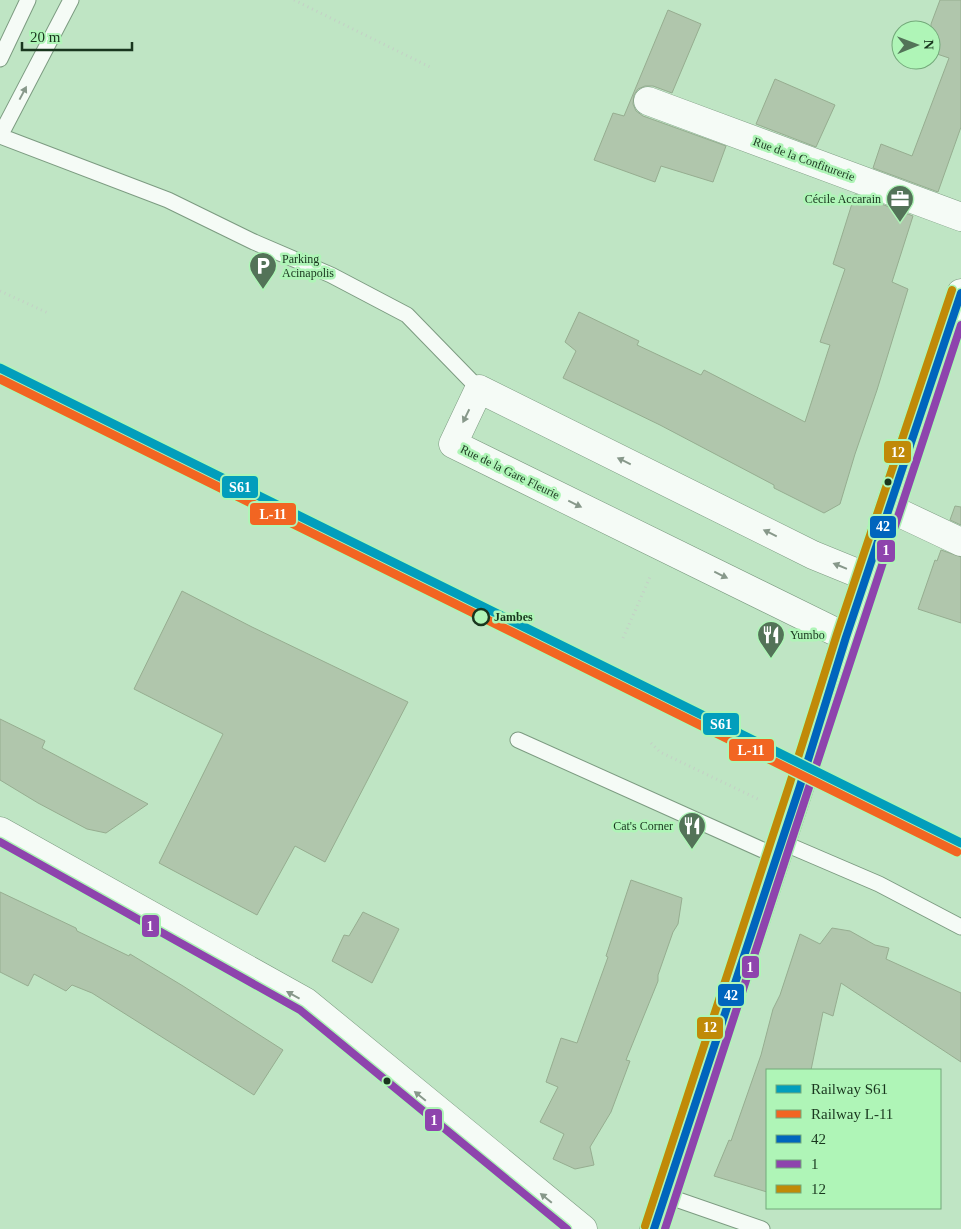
<svg xmlns="http://www.w3.org/2000/svg" width="961" height="1229" font-family="'Times New Roman',serif">
  <style>
    .building { fill: #b0c6ac; stroke: #96ad90 }
    .lines { fill: none; stroke-linecap: round; stroke-linejoin: round }
    .service-casing { stroke: #7c9b81; stroke-width: 17 }
    .minor-casing { stroke: #7c9b81; stroke-width: 29 }
    .secondary-casing { stroke: #7c9b81; stroke-width: 29 }
    .path { stroke: #c4d0c6; stroke-width: 3; stroke-dasharray: 1 4; stroke-linecap: butt }
    .service { stroke: #f5fbf6; stroke-width: 15 }
    .minor { stroke: #f5fbf6; stroke-width: 28 }
    .secondary { stroke: #f5fbf6; stroke-width: 28 }
    .bus-1-casing { stroke: #aff5b7; stroke-width: 11 }
    .bus-2-casing { stroke: #aff5b7; stroke-width: 11 }
    .bus-3-casing { stroke: #aff5b7; stroke-width: 11 }
    .bus-1 { stroke: #0065bd; stroke-width: 8 }
    .bus-2 { stroke: #8e44ad; stroke-width: 8 }
    .bus-3 { stroke: #c08a08; stroke-width: 8 }
    .rail-1-casing { stroke: #aff5b7; stroke-width: 12 }
    .rail-2-casing { stroke: #aff5b7; stroke-width: 12 }
    .rail-1 { stroke: #029ebc; stroke-width: 9 }
    .rail-2 { stroke: #f26522; stroke-width: 9 }
    .oneway { fill: #87988a }
    .bus-dot { fill: #19361e; stroke: #aff5b7; stroke-width: 2 }
    .stop-dot { fill: #aff5b7; stroke: #19361e; stroke-width: 2.5 }
    .labels { text-anchor: middle; dominant-baseline: central; stroke-width: 5; stroke-linejoin: round; paint-order: stroke }
    .street-label { font-size: 12px; fill: #19361e; stroke: #aff5b7 }
    .poi-label { font-size: 12px; fill: #19361e; stroke: #aff5b7; text-anchor: end }
    .stop-label { font-size: 12px; font-weight: bold; fill: #19361e; stroke: #aff5b7; text-anchor: start }
    .line-badge { stroke: #aff5b7; stroke-width: 2 }
    .badge-label { font-size: 14px; text-anchor: middle; font-weight: bold; fill: #fff }
  </style>
  <rect width="100%" height="100%" fill="#bfe5c4"/>
  <path class="building" d="M940,0H961V127L938,192L873,168L881,144L912,156L949,58L931,52V24Z
    M668,10L701,24L672,93L653,86H645L638,89L634,95L633,104L636,111L643,116L726,146L713,182L661,166L655,182L594,160L613,113L624,116Z
    M775,79L835,105L816,147L756,124Z
    M855,194L913,216L892,282L908,289L877,390L855,454L840,504L824,513L774,488V485L660,425L563,378L576,351L565,342L579,312L639,341L637,345L701,375L704,370L805,422L830,345L820,342L845,269L833,264Z
    M955,506L961,507V525L950,520Z
    M941,550L961,557V623L918,609L935,560L937,561Z
    M182,591L252,627L408,702L325,862L295,846L257,915L159,863L223,734L134,689Z
    M0,719L45,741L42,748L148,804L106,833L87,829L38,803L0,780Z
    M631,880L682,898L678,924L673,932L658,975V981L626,1060L630,1061L611,1112L590,1147L594,1165L575,1169L553,1159L564,1134L540,1122L558,1087L546,1082L561,1038L577,1043L608,957L606,956Z
    M0,892L76,928L77,931L129,956L130,954L183,986L283,1050L254,1095L92,993L72,985L66,991L34,974L28,986L0,972Z
    M363,912L399,929L372,983L332,961L344,935L349,936Z
    M832,928L850,931L875,945L889,948L886,959L961,993V1062L841,983L833,1016L823,1012L811,1070H767V1192L714,1176L729,1140L731,1141L761,1055L773,1009L780,995L800,934L820,944Z"/>
  <g class="lines">
    <defs>
      <path id="service" d="M0,59L28,0
        M0,136L168,200L254,242L331,275L407,315L479,389
        M0,136L71,0
        M518,740L776,856
        M781,842L879,884L961,927
        M664,1195L762,1229"/>
      <path id="minor" d="M648,101L961,217
        M889,508L961,542
        M846,637L453,444L479,389L813,555L867,577
        M0,831L306,1002L583,1229"/>
      <path id="secondary" d="M654,1229L800,786L846,637L961,293"/>
    </defs>
    <use href="#service" class="service-casing"/>
    <use href="#minor" class="minor-casing"/>
    <use href="#secondary" class="secondary-casing"/>
    <path class="path" d="M294,0L432,68
      M0,291L48,313
      M623,638L650,577
      M651,743L660,752L760,800"/>
    <use href="#service" class="service"/>
    <use href="#minor" class="minor"/>
    <use href="#secondary" class="secondary"/>
    <defs>
      <path id="bus-1" d="M654,1229L800,786L846,637L961,293"/>
      <path id="bus-2" d="M0,842L300,1010L567,1229
        M665,1229C764,928 860,625 961,325"/>
      <path id="bus-3" d="M645,1226L790,783L837,634L952,290"/>
    </defs>
    <use href="#bus-1" class="bus-1-casing"/>
    <use href="#bus-2" class="bus-2-casing"/>
    <use href="#bus-3" class="bus-3-casing"/>
    <use href="#bus-1" class="bus-1"/>
    <use href="#bus-2" class="bus-2"/>
    <use href="#bus-3" class="bus-3"/>
    <defs>
      <path id="rail-1" d="M0,368L961,843"/>
      <path id="rail-2" d="M0,379L957,852"/>
    </defs>
    <use href="#rail-1" class="rail-1-casing"/>
    <use href="#rail-2" class="rail-2-casing"/>
    <use href="#rail-1" class="rail-1"/>
    <use href="#rail-2" class="rail-2"/>
  </g>
  <defs><path id="oneway-solid" d="M-6-.8H1V-3.2L6.5 0L1 3.2V.8H-6Z" transform="scale(1.25)"/></defs>
  <g class="oneway">
    <use href="#oneway-solid" transform="translate(23 93) rotate(-62)"/>
    <use href="#oneway-solid" transform="translate(466 416) rotate(116)"/>
    <use href="#oneway-solid" transform="translate(624 461) rotate(-154)"/>
    <use href="#oneway-solid" transform="translate(575 504) rotate(26)"/>
    <use href="#oneway-solid" transform="translate(770 533) rotate(-154)"/>
    <use href="#oneway-solid" transform="translate(840 566) rotate(-158)"/>
    <use href="#oneway-solid" transform="translate(721 575) rotate(26)"/>
    <use href="#oneway-solid" transform="translate(293 995) rotate(-151)"/>
    <use href="#oneway-solid" transform="translate(420 1096) rotate(-141)"/>
    <use href="#oneway-solid" transform="translate(546 1198) rotate(-141)"/>
  </g>
  <defs>
    <symbol id="office-pin" viewBox="-11 -11 22 30"><path d="M0 17L-7.5 6A9.5 9.5 0 1 1 7.5 6Z" fill="#537358" stroke="#aff5b7"/><path d="M-6-3h4V-5.5h4V-3h4V5H-6ZM-1-4.5V-3h2v-1.5ZM-6 0V1H6V0Z" fill="#fff"/></symbol>
    <symbol id="parking-pin" viewBox="-11 -11 22 30"><path d="M0 17L-7.5 6A9.5 9.5 0 1 1 7.5 6Z" fill="#537358" stroke="#aff5b7"/><path d="M-3.5-5.5H1a3.5 3.5 0 0 1 0 7H-1V5.5H-3.5ZM-1-3.4V-.6H.8a1.4 1.4 0 0 0 0-2.8Z" fill="#fff"/></symbol>
    <symbol id="restaurant-pin" viewBox="-11 -11 22 30"><path d="M0 17L-7.5 6A9.5 9.5 0 1 1 7.5 6Z" fill="#537358" stroke="#aff5b7"/><path d="M-5-6h1v4h1v-4h1v4h1v-4h1v5L-1.5 .5V6h-2V.5L-5-1ZM5-6V6H3V1.5H1.5Q1.5-4 5-6Z" fill="#fff"/></symbol>
  </defs>
  <g fill-rule="evenodd">
    <use href="#office-pin" x="884" y="183" width="32" height="43"/>
    <use href="#parking-pin" x="247" y="250" width="32" height="43"/>
    <use href="#restaurant-pin" x="755" y="619" width="32" height="43"/>
    <use href="#restaurant-pin" x="676" y="810" width="32" height="43"/>
  </g>
  <g class="bus-dot">
    <circle cx="888" cy="482" r="4.5"/>
    <circle cx="387" cy="1081" r="4.5"/>
  </g>
  <circle class="stop-dot" cx="481" cy="617" r="8"/>
  <g class="labels">
    <g class="street-label">
      <text transform="translate(804 159) rotate(20)">Rue de la Confiturerie</text>
      <text transform="translate(510 472) rotate(26)">Rue de la Gare Fleurie</text>
    </g>
    <g class="poi-label">
      <text x="881" y="199">Cécile Accarain</text>
      <text x="282" y="259" text-anchor="start">Parking<tspan x="282" dy="14">Acinapolis</tspan></text>
      <text x="790" y="635" text-anchor="start">Yumbo</text>
      <text x="673" y="826">Cat's Corner</text>
    </g>
    <g class="stop-label">
      <text x="494" y="617">Jambes</text>
    </g>
  </g>
  <g class="line-badge">
    <rect x="883" y="440" width="29" height="24" rx="5" fill="#c08a08"/>
    <rect x="221" y="475" width="38" height="24" rx="5" fill="#029ebc"/>
    <rect x="249" y="502" width="48" height="24" rx="5" fill="#f26522"/>
    <rect x="869" y="515" width="28" height="24" rx="5" fill="#0065bd"/>
    <rect x="876" y="539" width="20" height="24" rx="5" fill="#8e44ad"/>
    <rect x="702" y="712" width="38" height="24" rx="5" fill="#029ebc"/>
    <rect x="728" y="738" width="47" height="24" rx="5" fill="#f26522"/>
    <rect x="141" y="914" width="19" height="24" rx="5" fill="#8e44ad"/>
    <rect x="741" y="955" width="19" height="24" rx="5" fill="#8e44ad"/>
    <rect x="717" y="983" width="28" height="24" rx="5" fill="#0065bd"/>
    <rect x="696" y="1016" width="28" height="24" rx="5" fill="#c08a08"/>
    <rect x="424" y="1108" width="19" height="24" rx="5" fill="#8e44ad"/>
  </g>
  <g class="badge-label">
    <text x="898" y="457">12</text>
    <text x="240" y="492">S61</text>
    <text x="273" y="519">L-11</text>
    <text x="883" y="531">42</text>
    <text x="886" y="555">1</text>
    <text x="721" y="729">S61</text>
    <text x="751" y="755">L-11</text>
    <text x="150" y="931">1</text>
    <text x="750" y="972">1</text>
    <text x="731" y="1000">42</text>
    <text x="710" y="1032">12</text>
    <text x="434" y="1125">1</text>
  </g>
  <rect x="766" y="1069" width="175" height="140" fill="#aff5b7" stroke="#73a97a"/>
  <rect x="776" y="1085" width="25" height="8" fill="#029ebc" stroke="#73a97a"/>
  <text x="811" y="1094" font-size="15" fill="#19361e">Railway S61</text>
  <rect x="776" y="1110" width="25" height="8" fill="#f26522" stroke="#73a97a"/>
  <text x="811" y="1119" font-size="15" fill="#19361e">Railway L-11</text>
  <rect x="776" y="1135" width="25" height="8" fill="#0065bd" stroke="#73a97a"/>
  <text x="811" y="1144" font-size="15" fill="#19361e">42</text>
  <rect x="776" y="1160" width="25" height="8" fill="#8e44ad" stroke="#73a97a"/>
  <text x="811" y="1169" font-size="15" fill="#19361e">1</text>
  <rect x="776" y="1185" width="25" height="8" fill="#c08a08" stroke="#73a97a"/>
  <text x="811" y="1194" font-size="15" fill="#19361e">12</text>
  <g transform="translate(916 45) rotate(89)"><circle r="24" fill="#aff5b7" stroke="#73a97a"/>
  <path d="M0-4L9 19L0 12L-9 19Z" fill="#537358"/>
  <text y="-8" font-size="14" font-weight="bold" text-anchor="middle" fill="#19361e">N</text>
  </g>
  <path d="M22 42v8h110v-8" fill="none" stroke="#19361e" stroke-width="2.5"/>
  <text x="30" y="42" font-size="15" fill="#19361e" stroke="#aff5b7" stroke-width="4" paint-order="stroke">20 m</text>
</svg>
